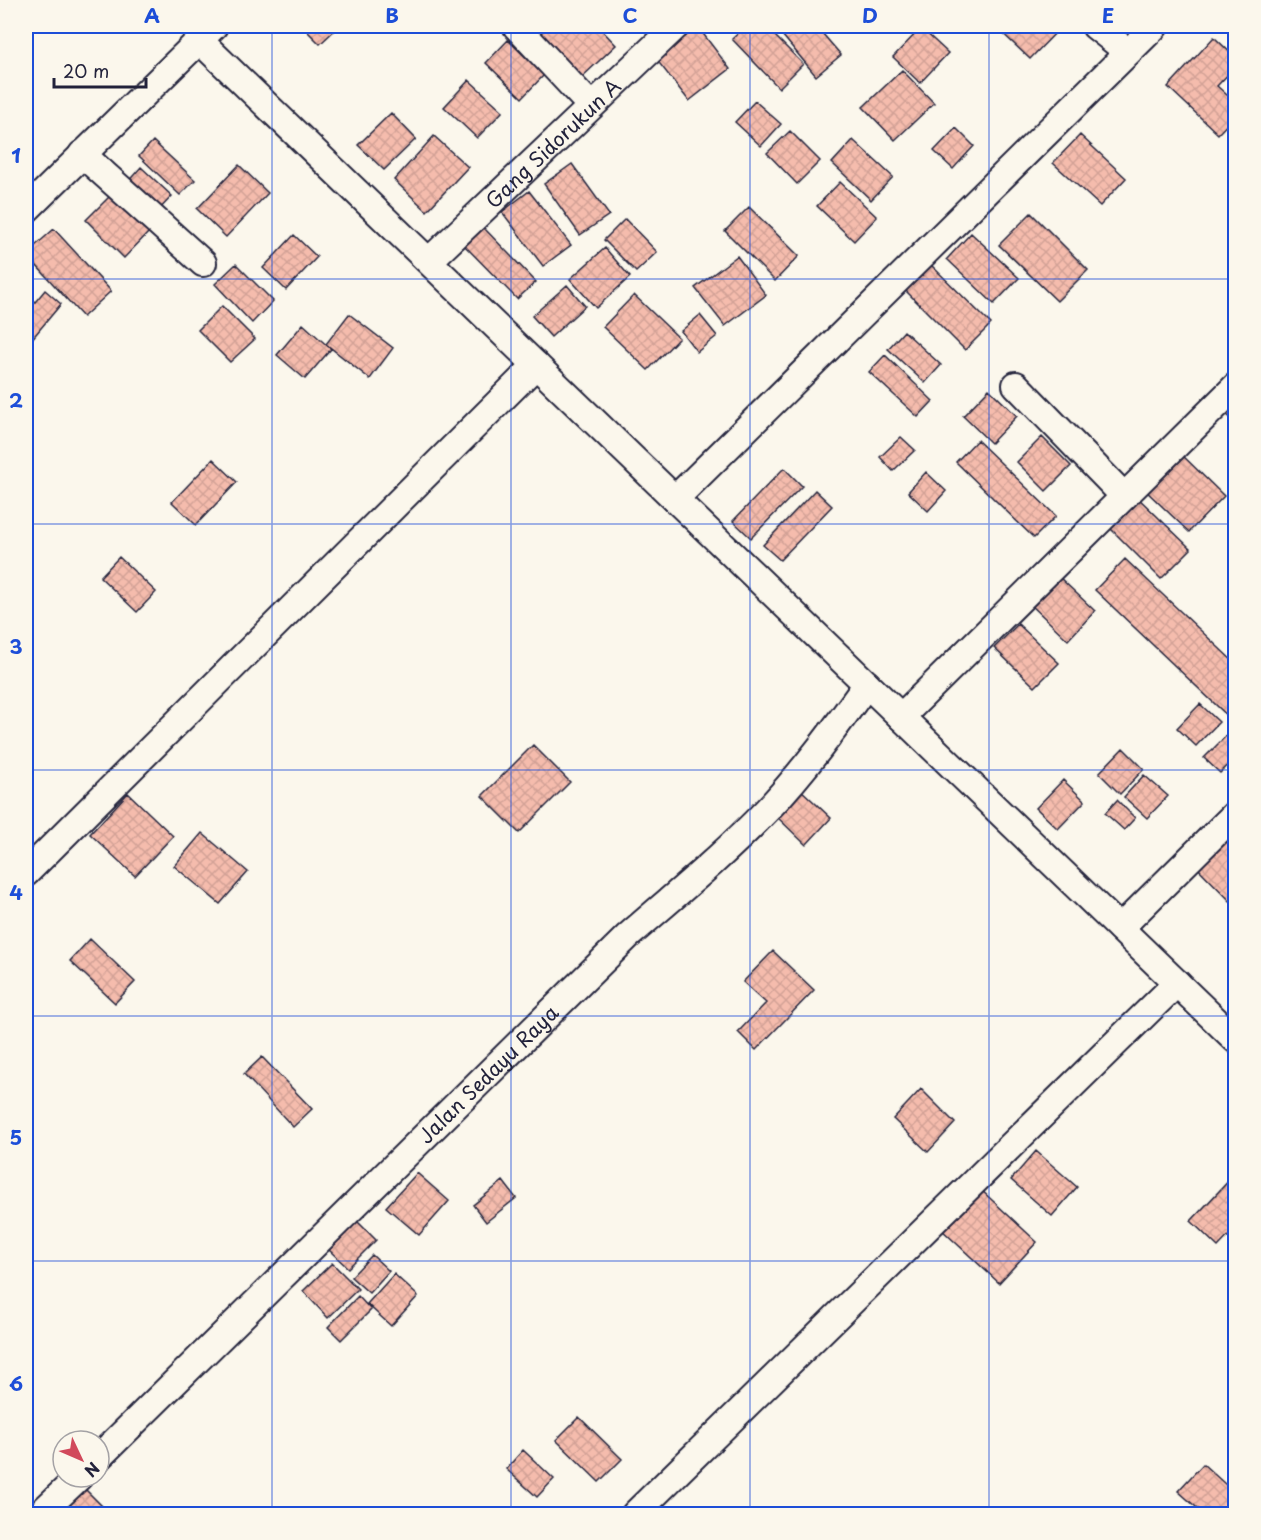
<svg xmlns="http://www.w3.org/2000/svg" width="1261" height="1540" font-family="'Playpen Sans',sans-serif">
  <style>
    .building { fill: url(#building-cross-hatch); stroke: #22223b; stroke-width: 1.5 }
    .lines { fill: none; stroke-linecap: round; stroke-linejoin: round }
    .minor-casing { stroke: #22223b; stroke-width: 30 }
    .minor { stroke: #fbf7ec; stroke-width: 26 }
    .grid { fill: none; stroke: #1d4ed8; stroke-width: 1.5; stroke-opacity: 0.55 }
    .labels { text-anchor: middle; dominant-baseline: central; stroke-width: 6; stroke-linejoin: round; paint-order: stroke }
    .street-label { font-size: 20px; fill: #22223b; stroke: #fbf7ec }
    .neatline { fill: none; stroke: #1d4ed8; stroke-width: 2 }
    .grid-label { font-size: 20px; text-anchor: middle; font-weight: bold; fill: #1d4ed8 }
  </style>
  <defs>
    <pattern id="building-cross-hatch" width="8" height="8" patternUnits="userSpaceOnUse" patternTransform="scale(1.5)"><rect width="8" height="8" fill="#f5bcad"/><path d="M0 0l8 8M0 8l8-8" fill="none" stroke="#d2a196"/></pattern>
  </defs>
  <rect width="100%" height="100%" fill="#fbf7ec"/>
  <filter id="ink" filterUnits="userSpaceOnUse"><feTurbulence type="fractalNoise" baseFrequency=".0167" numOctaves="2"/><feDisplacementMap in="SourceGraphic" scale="12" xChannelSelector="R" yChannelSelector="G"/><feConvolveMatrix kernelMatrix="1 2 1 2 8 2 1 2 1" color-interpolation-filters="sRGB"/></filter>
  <g filter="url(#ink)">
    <path class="building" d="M302,26H339L320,44Z
      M542,26H598L616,45L581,78L537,30Z
      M746,26H765L803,64L779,88L732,39Z
      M796,26H816L841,55L816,76L783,36Z
      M995,26H1062L1030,59Z
      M698,27L730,69L689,101L656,59Z
      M921,28L948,53L920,83L893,57Z
      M1214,37L1236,58V66L1217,86L1236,103V115L1218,134L1168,87Z
      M508,40L544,75L522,98L486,63Z
      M902,70L934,103L895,140L863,107Z
      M469,80L503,111L477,138L444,107Z
      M755,101L781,124L761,146L735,122Z
      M391,113L416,139L384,170L358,145Z
      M956,128L974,146L953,169L934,151Z
      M790,131L820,161L797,184L767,153Z
      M1080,135L1126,178L1100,206L1053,163Z
      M434,136L468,167L427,211L394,180Z
      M853,140L893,177L871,200L832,163Z
      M153,141L195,180L180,195L139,156Z
      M1236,157V170L1229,165Z
      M572,164L609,215L580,235L544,184Z
      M239,165L268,193L226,237L197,209Z
      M141,167L172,196L156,213L125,185Z
      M840,182L877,217L854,241L817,206Z
      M529,191L571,245L543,266L502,212Z
      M111,195L149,232L124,258L86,220Z
      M749,207L799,256L775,281L725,231Z
      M1031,213L1088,270L1057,301L999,245Z
      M625,219L657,252L636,272L604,240Z
      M483,227L536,282L517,299L464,245Z
      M54,229L111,291L83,317L26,254Z
      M971,233L1019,278L994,304L947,259Z
      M294,235L317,257L286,290L263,268Z
      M605,248L630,277L596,308L570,279Z
      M737,256L766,295L725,326L695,288Z
      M236,264L273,301L252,323L215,284Z
      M930,264L991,324L965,350L905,290Z
      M567,285L585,306L551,337L532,316Z
      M45,290L61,304L26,346V313Z
      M634,295L679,338L648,370L603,327Z
      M222,306L255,339L230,362L198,330Z
      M349,314L393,348L370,379L326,344Z
      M700,315L717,336L697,352L681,331Z
      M303,324L331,349L305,379L277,355Z
      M904,331L941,365L925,383L888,349Z
      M885,355L933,401L918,417L869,372Z
      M989,389L1017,416L991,443L963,416Z
      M1236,403V423L1225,413Z
      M901,437L915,450L893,471L880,457Z
      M1042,437L1071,466L1046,491L1017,462Z
      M977,440L1056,516L1034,538L956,462Z
      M1178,451L1224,496L1189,532L1143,488Z
      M213,459L237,482L196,525L172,502Z
      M784,468L802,486L751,538L733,521Z
      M926,472L946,491L928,511L908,492Z
      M815,490L832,506L780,560L763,545Z
      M1133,493L1191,549L1161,579L1104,522Z
      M119,557L156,592L137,612L100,577Z
      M1125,559L1236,664V721L1234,722L1095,590Z
      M1057,575L1095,611L1068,640L1030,604Z
      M1018,624L1059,663L1035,687L994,648Z
      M1200,704L1219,722L1196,746L1177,728Z
      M1236,726V758L1220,773L1204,758Z
      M533,745L570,782L519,833L482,796Z
      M1123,748L1144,769L1120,794L1099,773Z
      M1144,775L1168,796L1147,818L1124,797Z
      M1063,780L1085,801L1058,829L1036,808Z
      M799,788L831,818L806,845L774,814Z
      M128,793L173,836L135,876L90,834Z
      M1117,800L1135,818L1124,830L1105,813Z
      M1226,831L1236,840V907L1193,863Z
      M202,833L248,872L220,904L174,866Z
      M90,939L135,982L115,1003L70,961Z
      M773,951L814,990L756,1050L738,1032L766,1003L743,982Z
      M262,1057L312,1109L293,1127L244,1074Z
      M921,1089L955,1123L928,1152L893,1119Z
      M1036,1151L1077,1187L1052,1216L1011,1180Z
      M417,1173L449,1201L419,1235L386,1207Z
      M1236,1173V1228L1218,1247L1191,1221Z
      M503,1181L516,1198L486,1222L473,1205Z
      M979,1188L1037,1242L999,1283L941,1229Z
      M357,1221L376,1240L348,1268L329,1250Z
      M372,1255L389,1271L369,1293L351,1277Z
      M332,1263L358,1289L328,1318L303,1291Z
      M394,1274L418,1296L391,1326L367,1304Z
      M358,1296L371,1310L341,1340L328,1327Z
      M579,1417L622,1459L599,1482L556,1440Z
      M523,1450L554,1479L537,1497L506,1469Z
      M1203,1464L1236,1494V1514H1204L1178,1491Z
      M85,1489L110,1514H64L62,1512Z"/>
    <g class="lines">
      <defs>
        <g id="minor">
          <path d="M516,26L591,106"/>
          <path d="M1095,26L1128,52"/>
          <path d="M199,40L1236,1040"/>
          <path d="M82,154L203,263"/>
          <path d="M26,210L214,26"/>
          <path id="s1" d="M429,261L676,26"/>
          <path d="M1016,385L1124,496"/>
          <path d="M675,499L1155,26"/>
          <path d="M901,717L1236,386"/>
          <path d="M26,873L536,365"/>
          <path d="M1120,928L1236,813"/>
          <path id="s2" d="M99,1457L628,936C675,895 724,855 767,810C804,771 836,727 867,684"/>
          <path d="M40,1514L79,1477"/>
          <path d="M635,1514L1177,983"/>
        </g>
      </defs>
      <use href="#minor" class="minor-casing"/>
      <use href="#minor" class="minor"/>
    </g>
  </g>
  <path class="grid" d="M272,26V1514M511,26V1514M750,26V1514M989,26V1514M26,279H1236M26,524H1236M26,770H1236M26,1016H1236M26,1261H1236"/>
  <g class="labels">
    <g class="street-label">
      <text stroke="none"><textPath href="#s1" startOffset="171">Gang Sidorukun A</textPath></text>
      <text stroke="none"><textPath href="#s2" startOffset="546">Jalan Sedayu Raya</textPath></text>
    </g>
  </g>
  <rect width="1261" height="1540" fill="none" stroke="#fbf7ec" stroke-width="66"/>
  <g transform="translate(81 1459) rotate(134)"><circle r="28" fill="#fbf7ec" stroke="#a4a2a5" stroke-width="1.5"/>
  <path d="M0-4.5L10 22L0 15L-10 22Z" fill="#d1495b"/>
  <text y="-9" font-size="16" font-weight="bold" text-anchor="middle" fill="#22223b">N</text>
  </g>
  <path d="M54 78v9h92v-9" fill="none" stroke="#22223b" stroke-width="3"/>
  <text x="63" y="78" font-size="18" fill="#22223b" stroke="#fbf7ec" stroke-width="4.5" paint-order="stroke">20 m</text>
  <rect x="33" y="33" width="1195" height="1474" class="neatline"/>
  <g class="grid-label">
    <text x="152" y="23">A</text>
    <text x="392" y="23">B</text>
    <text x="630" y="23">C</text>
    <text x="870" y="23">D</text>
    <text x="1108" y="23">E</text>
    <text x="16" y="163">1</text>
    <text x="16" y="408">2</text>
    <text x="16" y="654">3</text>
    <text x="16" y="900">4</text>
    <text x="16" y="1145">5</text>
    <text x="16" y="1391">6</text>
  </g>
</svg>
